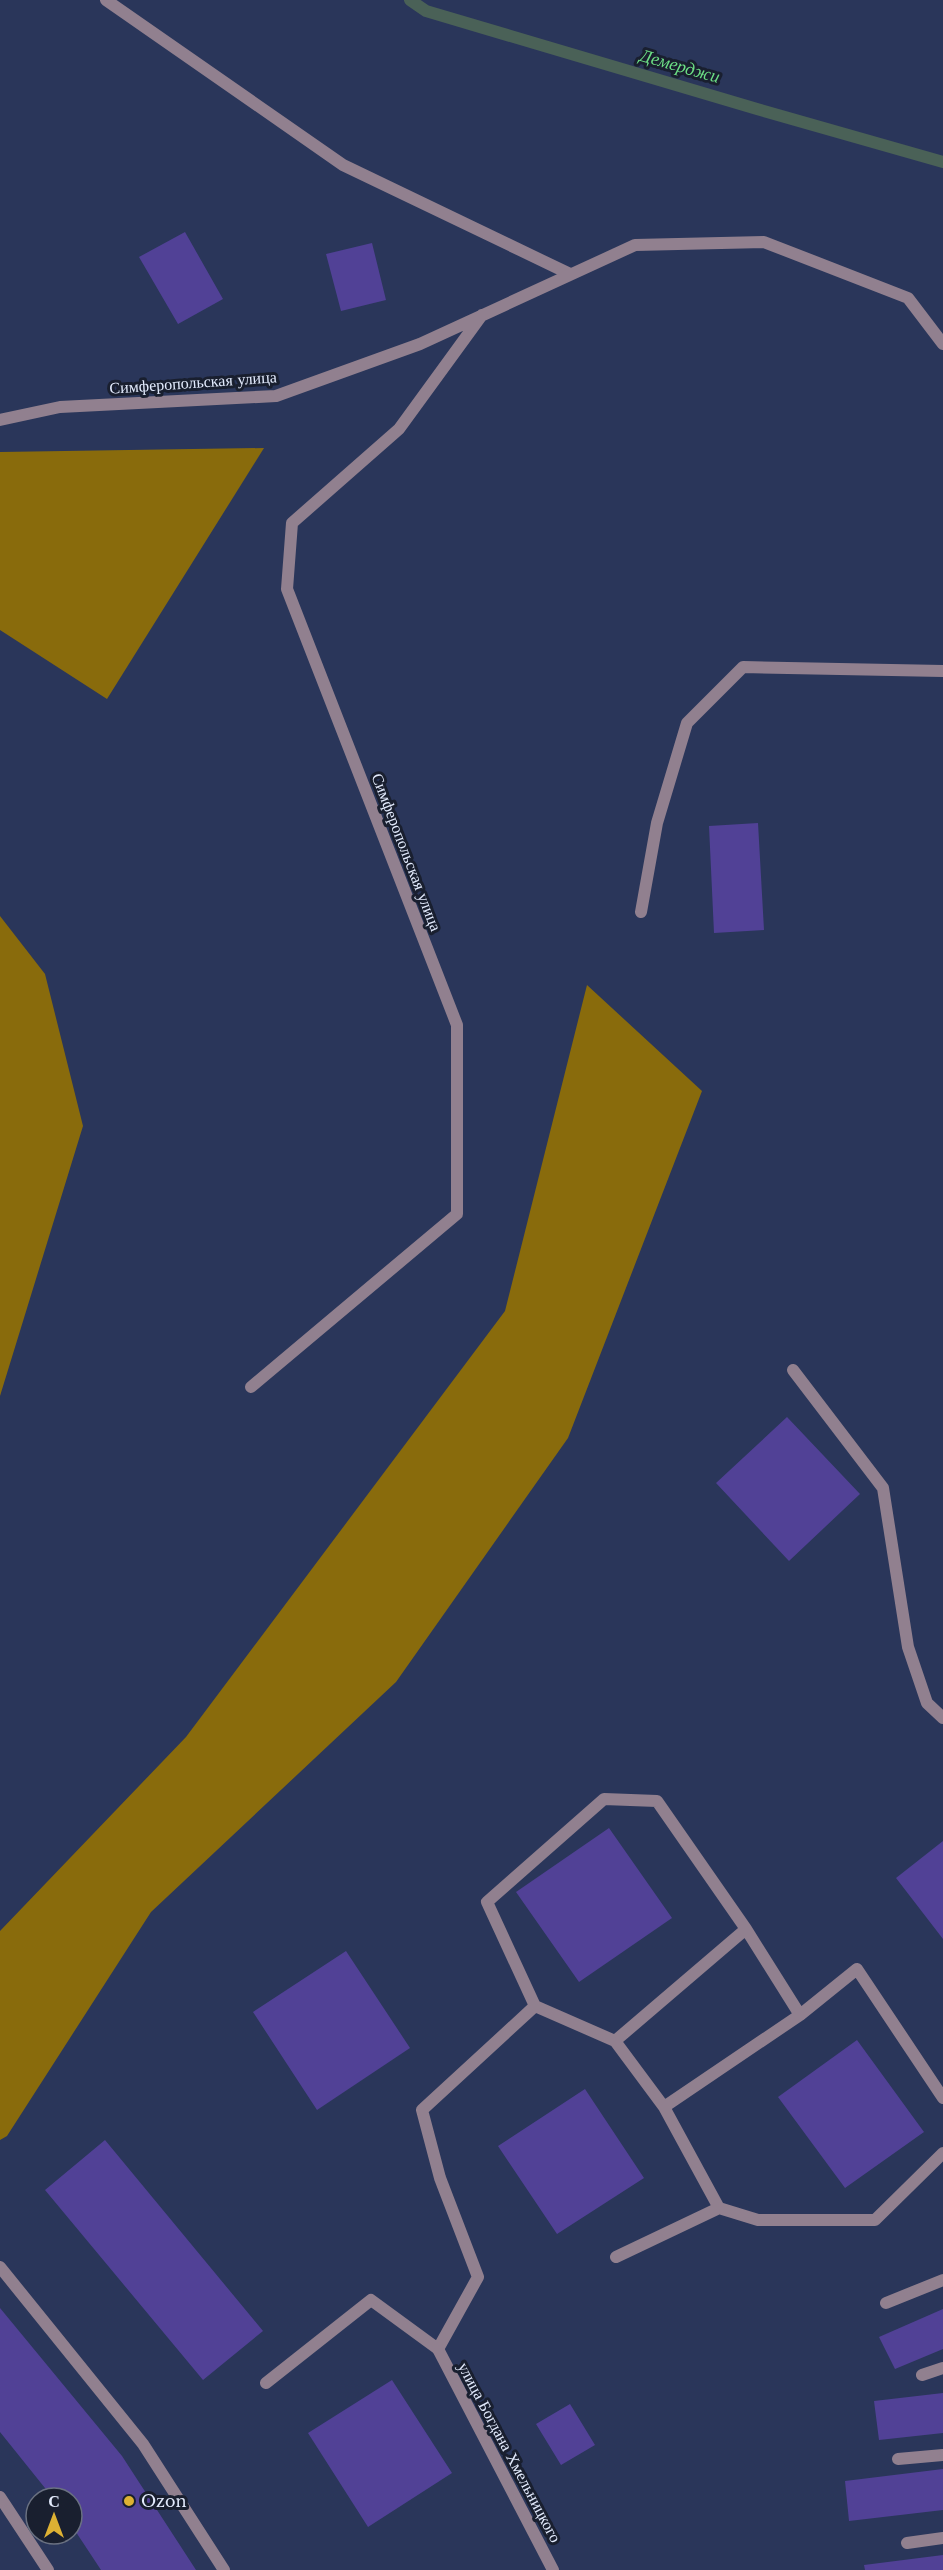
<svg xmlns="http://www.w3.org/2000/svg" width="943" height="2570" font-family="'Libre Baskerville',serif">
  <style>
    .forest { fill: #896b0c }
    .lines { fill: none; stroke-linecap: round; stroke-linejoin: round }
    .stream { stroke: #4a6157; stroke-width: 12 }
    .building { fill: #514196 }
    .service { stroke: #91808f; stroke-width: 12 }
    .minor { stroke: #91808f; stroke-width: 12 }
    .poi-dot { fill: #ddb133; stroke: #191f2f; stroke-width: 2 }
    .labels { text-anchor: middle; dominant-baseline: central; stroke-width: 6; stroke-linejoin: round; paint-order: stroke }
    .street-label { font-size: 16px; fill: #e3ebfd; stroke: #191f2f }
    .poi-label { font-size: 16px; fill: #e3ebfd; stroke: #191f2f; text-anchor: start }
    .water-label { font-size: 18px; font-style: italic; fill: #6cdf85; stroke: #191f2f }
  </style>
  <rect width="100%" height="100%" fill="#2a365a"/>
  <path class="forest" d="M264,448L107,699L0,630V452Z
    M0,916L45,974L83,1126L0,1396Z
    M587,985L702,1091L568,1438L396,1682L151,1912L7,2136L0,2140V1931L186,1737L505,1311Z"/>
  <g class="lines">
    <path class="stream" d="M410,0L426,11L757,109L943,162"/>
  </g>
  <path class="building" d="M185,232L223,299L178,324L139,257Z
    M372,243L386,300L341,311L326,254Z
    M758,823L764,930L714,933L709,826Z
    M787,1417L860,1494L789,1561L716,1483Z
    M609,1828L672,1918L579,1982L516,1892Z
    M943,1841V1939L896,1878Z
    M346,1951L410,2048L317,2110L253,2012Z
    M857,2040L924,2132L845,2188L778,2097Z
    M585,2089L644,2178L557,2234L498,2146Z
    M105,2140L263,2331L203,2380L45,2190Z
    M0,2308L122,2456L196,2570H101L72,2526V2498H53L0,2432Z
    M943,2309V2349L895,2369L879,2337Z
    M392,2380L452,2473L368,2527L308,2433Z
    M943,2393V2433L879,2440L874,2401Z
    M570,2404L595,2445L561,2465L536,2424Z
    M943,2469V2510L849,2521L845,2481Z
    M943,2555V2570H865L864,2565Z"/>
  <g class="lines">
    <path class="service" d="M106,0L343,165L570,274
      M641,912L657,823L687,723L743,667L943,671
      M535,2006L487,1902L604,1799L657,1801L746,1929L800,2015
      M615,2041L746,1929
      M664,2107L800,2015L857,1969L943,2098
      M719,2208L758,2220H875L943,2153
      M0,2267L143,2444L224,2570
      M886,2303L943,2280
      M922,2375L943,2368
      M266,2383L371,2300L438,2349L478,2277L440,2178L422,2110L535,2006L615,2041L664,2107L719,2208L616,2257
      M898,2459L943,2455
      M0,2497L48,2570
      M907,2543L943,2538"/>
    <path class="minor" d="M0,420L60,407L276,396L420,344L635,245L764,242L908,298L943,344
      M793,1370L883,1488L908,1647L927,1703L943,1718
      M251,1387L457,1214V1025L287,589L292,523L399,429L482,315
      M438,2349L553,2570"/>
  </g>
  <circle class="poi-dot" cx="129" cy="2501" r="6"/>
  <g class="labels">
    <g class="street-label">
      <text transform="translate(193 382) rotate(-4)">Симферопольская улица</text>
      <text transform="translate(407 852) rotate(69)">Симферопольская улица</text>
      <text transform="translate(510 2452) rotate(62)">улица Богдана Хмельницкого</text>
    </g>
    <g class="poi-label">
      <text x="141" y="2501">Ozon</text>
    </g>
    <g class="water-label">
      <text transform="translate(680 66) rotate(16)">Демерджи</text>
    </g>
  </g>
  <g transform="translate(54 2516)"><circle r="28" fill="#191f2f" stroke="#6a7181" stroke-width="1.5"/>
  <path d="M0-4.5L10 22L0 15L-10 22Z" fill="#ddb133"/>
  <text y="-9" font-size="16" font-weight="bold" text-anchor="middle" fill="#e3ebfd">С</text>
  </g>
</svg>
